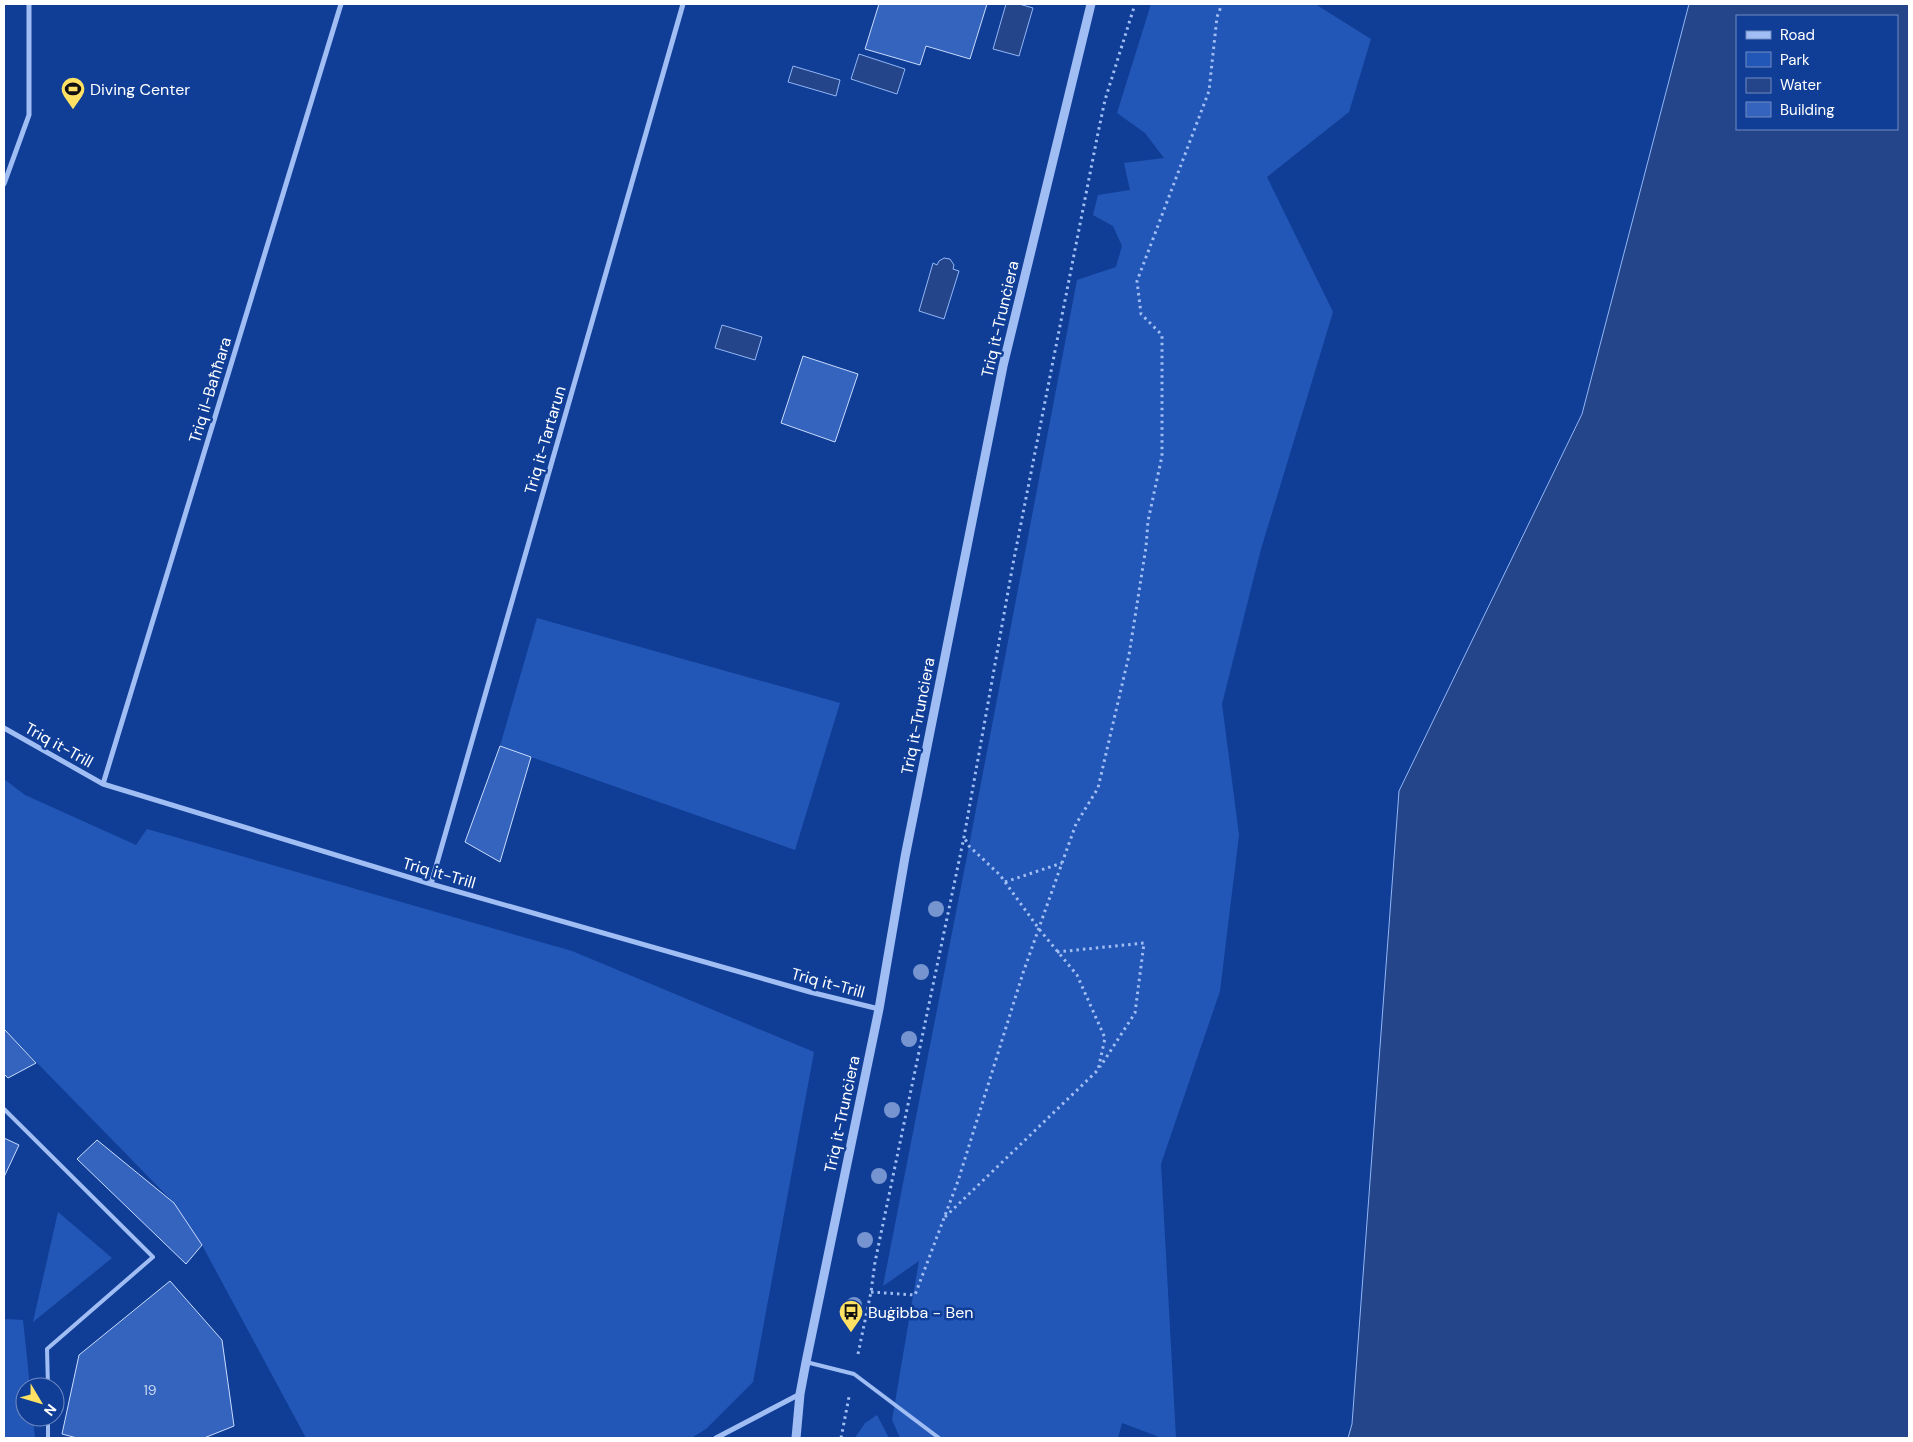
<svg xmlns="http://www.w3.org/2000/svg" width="1913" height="1442" font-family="'DM Sans',sans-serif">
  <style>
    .green { fill: #2357b7 }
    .water { fill: #244589; stroke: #92b7f7; fill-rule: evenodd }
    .building { fill: #3464be; stroke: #c9dcfe }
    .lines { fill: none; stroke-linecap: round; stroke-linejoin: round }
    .path { stroke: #a1bef4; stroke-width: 3; stroke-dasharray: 2.5 4; stroke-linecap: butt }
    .service { stroke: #a1bef4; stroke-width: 4 }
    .minor { stroke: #a1bef4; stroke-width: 5 }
    .tertiary { stroke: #a1bef4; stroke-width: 9 }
    .tree { fill: #7695d0 }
    .labels { text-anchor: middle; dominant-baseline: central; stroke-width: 5; stroke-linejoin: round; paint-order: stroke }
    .number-label { font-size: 14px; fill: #ccd8ef }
    .poi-label { font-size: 16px; fill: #fff; stroke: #103e97; text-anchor: start }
    .street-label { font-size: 16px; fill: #fff; stroke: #103e97 }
  </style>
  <rect width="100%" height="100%" fill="#103e97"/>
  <path class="green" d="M1151,4H1315L1371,39L1349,112L1267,177L1333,312L1261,549L1222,704L1239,835L1220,991L1161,1164L1176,1438H1162L1122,1423L1118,1438H900L892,1420L919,1261L883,1286L969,846L1077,280L1116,267L1122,246L1113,226L1093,215L1098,195L1130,190L1124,163L1164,158L1145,133L1117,113Z
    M537,618L840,703L795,850L500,746Z
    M4,779L25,795L136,845L147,829L572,951L814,1052L753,1382L706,1429L691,1438H306L202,1245L174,1203L4,1029Z
    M58,1212L112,1258L33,1322Z
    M4,1319L23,1320L30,1387H25V1417H33L35,1438H4Z
    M877,1415L889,1438H855L865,1423Z"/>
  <path class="water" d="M1006,4H1019L1033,8L1019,56L993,49Z
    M1689,4H1909V1438H1348L1352,1424L1399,791L1582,414ZM1897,16V129H1737V16Z
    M859,54L905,69L897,94L851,79Z
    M793,66L840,80L836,96L788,82Z
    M944,258L950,259L954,265L953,269L959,271L944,319L919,311L933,263L937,265L939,261Z
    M722,325L762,337L755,360L715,348Z"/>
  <path class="building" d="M879,4H987L970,59L926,46L920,65L865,49Z
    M803,356L858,374L835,442L781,423Z
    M500,746L531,757L500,862L465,842Z
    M4,1029L36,1063L8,1078L4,1074Z
    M4,1138L19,1145L4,1177Z
    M97,1140L174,1203L202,1245L186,1264L77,1159Z
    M170,1281L222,1340L234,1426L204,1438H77L62,1434L79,1355Z"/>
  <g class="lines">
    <path class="path" d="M1005,882L1062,863
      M1057,952L1144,943L1135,1013L1100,1067
      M945,1217L1098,1070L1105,1038L1077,975L1039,929L1000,875L969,846L964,837
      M871,1292L915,1295L958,1181L1023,973L1062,863L1076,824L1098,788L1129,655L1146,547L1148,521L1162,456V335L1141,314L1137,281L1209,91L1217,17L1222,4
      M858,1354L871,1292L875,1262L964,837L1013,564L1098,133L1105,100L1135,4
      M841,1438L849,1397"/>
    <path class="service" d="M4,1109L153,1257L47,1349L48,1387
      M806,1362L854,1374L939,1438
      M48,1417V1438"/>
    <path class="minor" d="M4,184L29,115V4
      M4,728L103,784L431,884L810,992L879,1009
      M103,784L341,4
      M431,884L683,4
      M716,1438L800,1394"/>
    <path class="tertiary" d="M796,1438L800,1394L806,1362L879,1009L905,857L1003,366L1091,4"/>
  </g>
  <g class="tree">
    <circle cx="936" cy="909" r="8"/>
    <circle cx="921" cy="972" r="8"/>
    <circle cx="909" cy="1039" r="8"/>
    <circle cx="892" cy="1110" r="8"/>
    <circle cx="879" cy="1176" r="8"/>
    <circle cx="865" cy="1240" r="8"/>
    <circle cx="854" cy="1305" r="8"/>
  </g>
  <defs>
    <symbol id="stadium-pin" viewBox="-11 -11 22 30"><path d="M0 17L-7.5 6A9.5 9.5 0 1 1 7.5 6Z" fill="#ffe264" stroke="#103e97"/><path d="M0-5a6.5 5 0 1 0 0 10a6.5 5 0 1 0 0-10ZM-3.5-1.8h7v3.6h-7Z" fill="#111"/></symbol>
    <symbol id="bus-pin" viewBox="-11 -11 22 30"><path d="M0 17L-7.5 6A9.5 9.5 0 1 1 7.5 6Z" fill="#ffe264" stroke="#103e97"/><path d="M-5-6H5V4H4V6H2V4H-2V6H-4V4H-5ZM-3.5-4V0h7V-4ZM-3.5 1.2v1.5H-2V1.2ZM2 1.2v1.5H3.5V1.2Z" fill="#111"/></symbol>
  </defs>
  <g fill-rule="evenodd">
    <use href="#stadium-pin" x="59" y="75" width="28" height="38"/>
    <use href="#bus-pin" x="837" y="1298" width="28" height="38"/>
  </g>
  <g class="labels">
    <g class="number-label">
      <text x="150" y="1390">19</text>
    </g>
    <g class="poi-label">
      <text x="90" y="89">Diving Center</text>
      <text x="868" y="1312">Buġibba - Ben</text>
    </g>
    <g class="street-label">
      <text transform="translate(1000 319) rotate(-77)">Triq it-Trunċiera</text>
      <text transform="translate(210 390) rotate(-73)">Triq il-Baħħara</text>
      <text transform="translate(545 440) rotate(-74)">Triq it-Tartarun</text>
      <text transform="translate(918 716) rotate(-79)">Triq it-Trunċiera</text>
      <text transform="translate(59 745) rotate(29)">Triq it-Trill</text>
      <text transform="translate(439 873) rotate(16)">Triq it-Trill</text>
      <text transform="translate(828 983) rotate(15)">Triq it-Trill</text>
      <text transform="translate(842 1114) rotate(-78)">Triq it-Trunċiera</text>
    </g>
  </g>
  <rect width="1913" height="1442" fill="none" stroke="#ffffff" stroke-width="10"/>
  <rect x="1736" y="15" width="162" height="115" fill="#103e97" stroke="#708bc1"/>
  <rect x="1746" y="31" width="25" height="8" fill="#a1bef4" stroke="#708bc1"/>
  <text x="1780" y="40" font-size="15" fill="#ffffff">Road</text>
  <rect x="1746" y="52" width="25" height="15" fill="#2357b7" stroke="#708bc1"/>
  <text x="1780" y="65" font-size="15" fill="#ffffff">Park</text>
  <rect x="1746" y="78" width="25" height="15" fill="#244589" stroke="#708bc1"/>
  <text x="1780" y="90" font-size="15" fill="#ffffff">Water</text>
  <rect x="1746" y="102" width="25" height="15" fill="#3464be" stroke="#708bc1"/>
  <text x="1780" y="115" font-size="15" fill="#ffffff">Building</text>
  <g transform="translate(40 1402) rotate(128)"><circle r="24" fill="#103e97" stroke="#708bc1"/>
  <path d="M0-4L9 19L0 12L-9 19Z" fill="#ffe264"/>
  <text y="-8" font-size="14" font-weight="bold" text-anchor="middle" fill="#ffffff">N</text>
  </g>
</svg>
